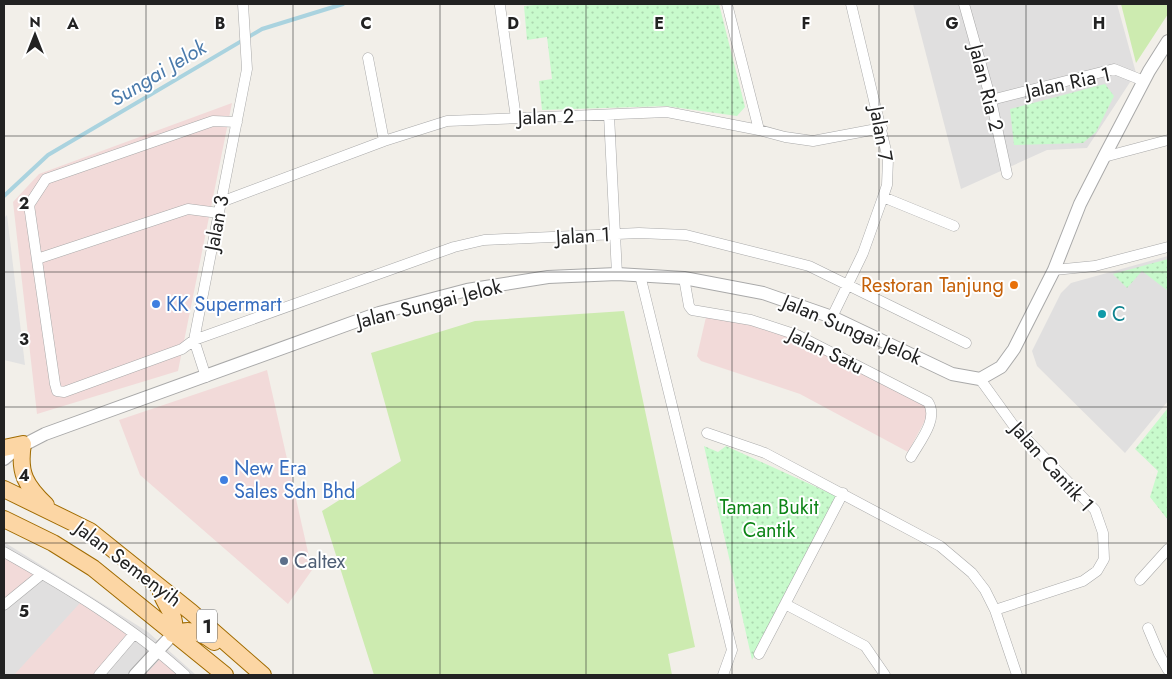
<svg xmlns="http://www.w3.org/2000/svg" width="1172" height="679" font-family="Jost,sans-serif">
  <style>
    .residential { fill: #e0dfdf }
    .commercial { fill: #f2dad9 }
    .grass { fill: #cdebb0 }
    .park { fill: url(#park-dots) }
    .parking { fill: #e2e2e2 }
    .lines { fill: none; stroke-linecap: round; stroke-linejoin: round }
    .stream { stroke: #aad3df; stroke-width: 4 }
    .minor-casing { stroke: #a9a9a9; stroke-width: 11 }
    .tertiary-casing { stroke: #a9a9a9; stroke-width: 14 }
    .primary-casing { stroke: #a06b00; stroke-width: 18 }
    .minor { stroke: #fff; stroke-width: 10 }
    .tertiary { stroke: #fff; stroke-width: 12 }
    .primary { stroke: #fcd6a4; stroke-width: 16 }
    .grid { fill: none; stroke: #222; stroke-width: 1; stroke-opacity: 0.55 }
    .food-dot { fill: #e8710a; stroke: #fff; stroke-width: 2 }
    .shop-dot { fill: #3f7fe0; stroke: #fff; stroke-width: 2 }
    .culture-dot { fill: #0f9aa8; stroke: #fff; stroke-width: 2 }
    .service-dot { fill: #5c6f8a; stroke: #fff; stroke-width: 2 }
    .labels { text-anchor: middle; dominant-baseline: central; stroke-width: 4; stroke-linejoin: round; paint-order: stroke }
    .shield { fill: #fff; stroke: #646464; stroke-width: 1 }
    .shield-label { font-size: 19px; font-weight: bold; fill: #222 }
    .street-label { font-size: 20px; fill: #222; stroke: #fff }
    .food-label { font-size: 20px; fill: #c56008; stroke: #fff; text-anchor: end }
    .shop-label { font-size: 20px; fill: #366cbe; stroke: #fff; text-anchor: start }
    .culture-label { font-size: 20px; fill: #0d838f; stroke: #fff; text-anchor: start }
    .park-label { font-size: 20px; fill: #0c8416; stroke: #fff }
    .service-label { font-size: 20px; fill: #4e5e75; stroke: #fff; text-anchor: start }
    .water-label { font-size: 21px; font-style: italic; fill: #4a7aab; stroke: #fff }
    .grid-label { font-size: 16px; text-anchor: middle; font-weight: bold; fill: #222; stroke: #fff; stroke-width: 4; stroke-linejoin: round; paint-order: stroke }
  </style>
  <defs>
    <pattern id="park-dots" width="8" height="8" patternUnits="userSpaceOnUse" patternTransform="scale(1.25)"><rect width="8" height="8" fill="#c8facc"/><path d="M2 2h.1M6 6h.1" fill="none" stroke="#acd6af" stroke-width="1.8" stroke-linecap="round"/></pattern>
  </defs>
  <rect width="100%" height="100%" fill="#f2efe9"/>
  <path class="residential" d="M913,4H1117L1136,73L1087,148L1047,150L961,189Z
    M1168,256V401L1125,453L1037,366L1032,351L1061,293L1071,283Z
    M4,542L148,632L196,675H4Z"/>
  <path class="commercial" d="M232,103L178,371L37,414L13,202L39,174Z
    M706,317L751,325L796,340L925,406L928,415L908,452L800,394L701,361L697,356Z
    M267,370L312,570L288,604L140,475L119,420Z
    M4,557L35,574L4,600Z
    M80,603L127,634L93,675H14Z
    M160,659L177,675H145Z"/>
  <path class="grass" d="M1121,4H1168V14L1136,63Z
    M624,311L695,647L668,654L672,675H374L322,511L401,461L371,353L475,321Z"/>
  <path class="park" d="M544,4H719L745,107L737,116L666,106L542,110L539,81L552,79L547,37L527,40L524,6Z
    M1105,84L1114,96L1096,132L1083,143L1014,145L1010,109Z
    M1168,259V291L1142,271L1127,288L1113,274Z
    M1168,408V520L1150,497L1158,471L1135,449Z
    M704,446L718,452L726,446L836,496L752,660Z"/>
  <path class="parking" d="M7,215L25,365L4,360V218Z"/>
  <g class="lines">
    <path class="stream" d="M4,196L48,155L262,29L343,4"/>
    <defs>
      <path id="minor" d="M727,4L759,130
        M964,4L991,100L1007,174
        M500,6L516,118
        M368,58L384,141
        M991,100L1114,69L1144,81
        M609,115L617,274
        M237,122L213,121L46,179L29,205L55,384L57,391L64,392L182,349L194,340L454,247L484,240L639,233L686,235L809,266L966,343
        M1104,157L1168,140
        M883,197L954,226
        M221,202L384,141L447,121L667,112L759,130L785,137L813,141L882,128
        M37,259L188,209L219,213
        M1054,270L1095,266L1168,247
        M640,275L732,650L723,675
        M684,278L689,306L692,310L751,320L797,335L928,402C939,419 920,441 911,457
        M832,317L863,253L883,197L887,185L888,159L851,4
        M206,377L194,340L247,69L243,4
        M980,379L1014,426L1095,510L1103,533L1104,559L1097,571L1083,581L995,610
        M707,433L765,453L940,546L972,573L985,590L995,610L1017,675
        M4,552C66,587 133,627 185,675
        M1140,580L1168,549
        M785,604L865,646L885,675
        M4,605L42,574
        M1148,628L1159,654L1168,670
        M759,654L843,493
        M99,675L134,634"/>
      <path id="tertiary" d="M4,459L16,449L45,434L379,313L467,290L548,277L617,274L684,278L763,293L832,317L952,374L980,379L1001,367L1014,349L1054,270L1080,204L1104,157L1149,71L1168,41
        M135,675L173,634"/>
      <path id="primary" d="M4,448L23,444C18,473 26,486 46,505
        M4,489L90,531L191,612L263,675
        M4,519L53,543L93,568L225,675
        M161,593C167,609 178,616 173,634
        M173,634C188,628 201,631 214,642"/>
    </defs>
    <use href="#minor" class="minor-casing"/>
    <use href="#tertiary" class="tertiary-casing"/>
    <use href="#primary" class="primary-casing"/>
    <use href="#minor" class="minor"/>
    <use href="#tertiary" class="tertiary"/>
    <use href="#primary" class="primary"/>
  </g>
  <path class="grid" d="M146,4V675M293,4V675M440,4V675M586,4V675M732,4V675M879,4V675M1026,4V675M4,136H1168M4,272H1168M4,407H1168M4,543H1168"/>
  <circle class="food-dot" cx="1014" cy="285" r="5"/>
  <g class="shop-dot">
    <circle cx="156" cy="304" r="5"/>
    <circle cx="224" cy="480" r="5"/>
  </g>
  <circle class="culture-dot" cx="1102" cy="314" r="5"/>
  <circle class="service-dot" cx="284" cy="561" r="5"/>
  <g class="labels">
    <rect class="shield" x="197" y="609.5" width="20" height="33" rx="4"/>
    <g class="shield-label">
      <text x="207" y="626">1</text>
    </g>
    <g class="street-label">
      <text transform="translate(1068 83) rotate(-12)">Jalan Ria 1</text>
      <text transform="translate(986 88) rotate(76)">Jalan Ria 2</text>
      <text transform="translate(546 117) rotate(-2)">Jalan 2</text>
      <text transform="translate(881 134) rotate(80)">Jalan 7</text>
      <text transform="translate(217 223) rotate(-79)">Jalan 3</text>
      <text transform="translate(583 236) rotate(-3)">Jalan 1</text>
      <text transform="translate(429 304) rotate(-14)">Jalan Sungai Jelok</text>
      <text transform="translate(852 330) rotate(23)">Jalan Sungai Jelok</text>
      <text transform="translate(826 351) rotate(26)">Jalan Satu</text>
      <text transform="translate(1052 467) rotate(48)">Jalan Cantik 1</text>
      <text transform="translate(128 564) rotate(37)">Jalan Semenyih</text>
    </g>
    <g class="food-label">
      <text x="1004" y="285">Restoran Tanjung</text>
    </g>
    <g class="shop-label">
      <text x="166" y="304">KK Supermart</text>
      <text x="234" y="468">New Era<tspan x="234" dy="23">Sales Sdn Bhd</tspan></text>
    </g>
    <g class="culture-label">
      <text x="1112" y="314">C</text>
    </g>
    <g class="park-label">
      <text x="769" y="507">Taman Bukit<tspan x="769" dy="23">Cantik</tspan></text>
    </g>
    <g class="service-label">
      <text x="294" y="561">Caltex</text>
    </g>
    <g class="water-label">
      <text transform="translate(158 73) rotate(-31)">Sungai Jelok</text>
    </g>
  </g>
  <g class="grid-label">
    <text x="73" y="29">A</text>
    <text x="220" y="29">B</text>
    <text x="366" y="29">C</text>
    <text x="513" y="29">D</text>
    <text x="659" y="29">E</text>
    <text x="806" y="29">F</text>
    <text x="952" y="29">G</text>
    <text x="1099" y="29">H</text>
    <text x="24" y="209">2</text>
    <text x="24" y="345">3</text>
    <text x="24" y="481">4</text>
    <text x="24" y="617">5</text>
  </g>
  <rect width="1172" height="679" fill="none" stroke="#222222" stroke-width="10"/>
  <g transform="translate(35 35)" stroke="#ffffff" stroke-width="4" paint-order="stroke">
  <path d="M0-4L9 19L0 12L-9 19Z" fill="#222222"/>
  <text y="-8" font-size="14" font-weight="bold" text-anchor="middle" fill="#222222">N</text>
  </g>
</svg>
